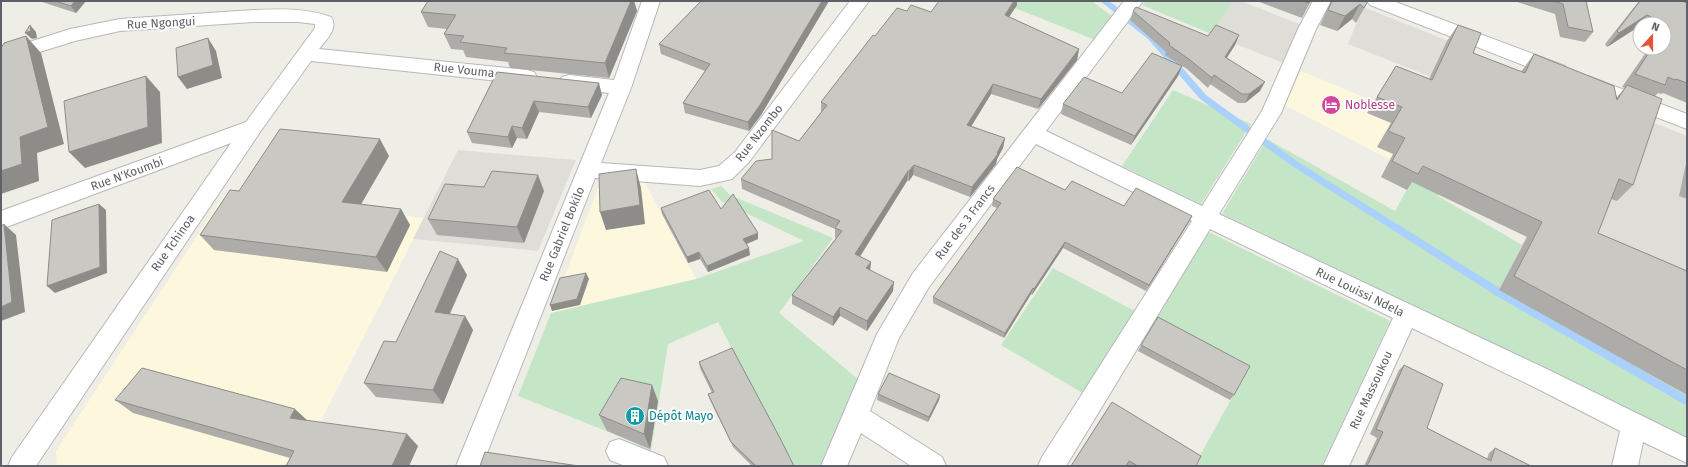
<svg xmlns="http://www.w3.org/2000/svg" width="1688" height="467" font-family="'Fira Sans',sans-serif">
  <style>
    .commercial { fill: #fdf8dd }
    .industrial { fill: #deddd8 }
    .green { fill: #c4e6c6 }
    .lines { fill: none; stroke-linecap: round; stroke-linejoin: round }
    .stream { fill: #a9d1fc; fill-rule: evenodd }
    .street-casing { stroke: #b6b8bc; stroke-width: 2 }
    .secondary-casing { stroke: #b7b9bf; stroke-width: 2 }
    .street { fill: #fff; fill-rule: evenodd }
    .secondary { fill: #fff; fill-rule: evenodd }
    .wall { fill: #aeaca8 }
    .shaded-wall { fill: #8d8c88 }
    .building { fill: #cac8c3; stroke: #8d8c88 }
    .labels { text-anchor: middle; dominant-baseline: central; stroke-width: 4; stroke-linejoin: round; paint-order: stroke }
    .street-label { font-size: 12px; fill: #5d6066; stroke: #fff }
    .hotel-label { font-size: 12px; fill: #b23c85; stroke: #fff; text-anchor: start }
    .culture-label { font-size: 12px; fill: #0d838f; stroke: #fff; text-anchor: start }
  </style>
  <rect width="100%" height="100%" fill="#efeee6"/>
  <path class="commercial" d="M1301,71L1467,140L1442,187L1285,105Z
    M644,181L696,279L551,313L598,188Z
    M224,195L424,218L298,466H57L56,451Z"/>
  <path class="industrial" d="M1233,1H1241L1302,25L1283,63L1211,34Z
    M1363,7L1476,52L1456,87L1348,44Z
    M1521,70L1687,136V395L1499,290L1556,177L1484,147Z
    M458,150L576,160L538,251L413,239Z"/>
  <path class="green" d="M997,1H1092L1113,17L1095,40Z
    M1146,1H1233L1211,34L1142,5Z
    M1173,90L1251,124L1201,204L1122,166Z
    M1267,139L1395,211L1416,173L1442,187L1438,196L1522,245L1499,290L1687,395V439L1222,214Z
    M721,186L730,195L833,238L779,313L859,380L822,466H793L718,322L668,344L651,451L619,436L518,396L551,313L696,279L804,241L721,201L711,189Z
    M1209,232L1390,321L1322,466H1194L1247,371L1154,322Z
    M1053,268L1135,311L1084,394L1001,345Z"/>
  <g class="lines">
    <path class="stream" d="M1100,1H1109L1154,35L1206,95L1298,162L1501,289L1687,396V406L1495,295L1292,166L1200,99L1148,39Z"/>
    <defs>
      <path id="street" d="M642,1H660L631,88L601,163L700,170L719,166L735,152L850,1H869L749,162L732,179L700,186L595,178L482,466H456L609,93L562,87L559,82L562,77L569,75L614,80Z
        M1124,1H1143L1046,131L1202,206L1262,111L1298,29L1313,1H1331L1316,29L1281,113L1219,214L1553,372L1687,438V463L1643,442L1638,466H1612L1620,431L1536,388L1412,328L1349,466H1323L1393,318L1210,229L1066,466H1038L1042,457L1192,221L1036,144L929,287L899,338L870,411L942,457L946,466H911L861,433L847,466H821L877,334L913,273Z
        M253,10C280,9 306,8 331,17C339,28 326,40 319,49L527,70L534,72L537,77L534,82L527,84L311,61L260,132L36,466H8L12,457L231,143L1,229V211L246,122L315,28V24L298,22H253L120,31L75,41L1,64V51L70,29L120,19Z
        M619,439L664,457L668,466H625L610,460L606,451L610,442Z"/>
      <path id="secondary" d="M1367,1H1393L1565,66L1568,71L1565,76L1558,78L1551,76L1370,5Z
        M1588,76L1687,114V129L1581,88L1578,83L1581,78Z"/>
    </defs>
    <use href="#street" class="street-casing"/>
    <use href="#secondary" class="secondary-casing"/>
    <use href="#street" class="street"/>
    <use href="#secondary" class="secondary"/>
  </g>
  <path class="wall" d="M39,1H86L76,13Z
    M428,1H634L637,11L609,78L510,68L508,62L466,57L463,50L451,49L444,34L447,29L428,27L421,12Z
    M701,1H829L761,115L749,131L685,113L683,103L705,71L661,54L659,44Z
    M1257,1H1311L1302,18Z
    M1331,1H1368L1356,23L1352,19L1337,31L1320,25Z
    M1514,1H1586L1593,32L1585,42L1560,37L1555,14Z
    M1639,1H1682L1687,3V103L1663,93L1662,94L1658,93L1655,96L1633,185L1617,201L1611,199L1598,233L1687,271V395L1499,290L1527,237L1412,182L1407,190L1381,177L1393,154L1377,147L1391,123L1367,113L1396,66L1429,79L1447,41L1458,25L1473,53L1521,72L1534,54L1617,97L1625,88L1622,87L1649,48H1664V24H1640V32L1635,29L1607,47L1605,44Z
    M1017,5L1009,17L1079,49L1077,60L1038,109L991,94L971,126L1005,138L1003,148L997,159L996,164L970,197L913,175L909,181H907L860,257L871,262L870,270L893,291L867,331L840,316L833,326L792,304V295L836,238H835V229L742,189L741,179L799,141L821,112V102L875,36L907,11L931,12Z
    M1133,11L1208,36L1239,35L1235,45L1227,58L1260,91L1245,103H1238L1210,84L1208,88L1187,69L1182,66L1178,76L1131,145L1061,114L1063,104L1122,93L1182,66L1165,55L1166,52L1130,20Z
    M497,72L602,95L591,118L539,112L527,139L517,138L512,148L472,143L467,132Z
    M389,156L361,204L401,209L410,225L387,272L214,250L200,235L239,191Z
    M1687,159V199L1679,196Z
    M484,187L544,191L524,243L437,235L428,219Z
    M1065,190L1124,206L1192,216L1189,222L1146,291L1063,248L1032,295L1031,294L1004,338L933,303V297L997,208L992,206L993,199Z
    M661,208L721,209L758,239L746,244L750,255L708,272L700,259L688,263L662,214Z
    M467,275L450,314L465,316L473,330L443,404L376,397L364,383L396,342Z
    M1141,345L1234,395L1230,400L1138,351Z
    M699,362L794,466H752L733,447L710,400L708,394L712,393L700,368Z
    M1404,365L1427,428L1487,459L1489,453L1495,448L1531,466H1364L1377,438L1370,434L1399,370Z
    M878,394L940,395L939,400L928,422L877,400Z
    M115,400L307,420L418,446L409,466H286L290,458L133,413Z
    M658,401L650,449L607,431L599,415Z
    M1112,402L1196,466H1071Z"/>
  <path class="shaded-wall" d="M75,1H86L76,13L71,6Z
    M631,1H634L637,11L609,78L605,63Z
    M822,1H829L761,115L749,131L748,122Z
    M1014,1H1017V5L1003,26L1005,15Z
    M1360,4L1352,19L1337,31L1345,16Z
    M1647,15L1635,29L1607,47L1619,33Z
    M30,25L36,32L37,38L32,39L25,33Z
    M1239,35L1235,45L1221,66L1225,57Z
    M26,36L41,53L64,144L37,153L39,181L1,194V171L20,137Z
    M208,38L216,51L222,78L187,89L178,77Z
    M1079,49L1077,60L1038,109L1041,99Z
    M1182,66L1178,76L1131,145L1135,136Z
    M1214,75L1210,84L1208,88L1212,78Z
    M146,76L160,92L162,143L85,168L69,152Z
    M1265,82L1260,91L1245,103L1249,94Z
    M599,83L602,95L591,118L588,107Z
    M993,84L991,94L966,135L967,125Z
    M534,101L539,112L527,139L522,128Z
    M512,126L517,138L512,148L508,137Z
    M1005,138L1003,148L997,159L996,164L970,197L972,187L997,153Z
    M380,139L389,156L353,218L342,202Z
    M914,165L913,175L909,181V171Z
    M636,169L641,188L645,224L606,230L600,212Z
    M908,171L907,181L855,264V254Z
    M538,175L544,191L524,243L517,227Z
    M99,204L106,210L107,273L55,293L47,286Z
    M401,209L410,225L387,272L376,257Z
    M1192,216L1189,222L1146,291L1149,285Z
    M4,224L16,235L25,312L1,321V307Z
    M758,233V239L744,245L743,239Z
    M1065,242L1063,248L1032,295L1034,289Z
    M749,248L750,255L708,272L707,266Z
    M699,252L700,259L688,263L687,257Z
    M458,259L467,275L444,326L435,312Z
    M871,262L870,271L866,268Z
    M586,273L589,279L580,305L552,311L550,305Z
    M894,282L893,291L867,331V321Z
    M1033,288L1031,294L1004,338L1005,333Z
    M840,307V316L833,326V317Z
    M465,316L473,330L443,404L433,390Z
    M652,385L658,401L650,449L644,434Z
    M940,395L939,400L928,422L929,417Z
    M295,409L309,422L290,418Z
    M407,434L418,446L409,466H392Z"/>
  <path class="building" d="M55,1H75L71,6Z
    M428,1H631L605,63L504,53L507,48L460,42L464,36L444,34L456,15L421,12Z
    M701,1H822L760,105L748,122L683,103L710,64L659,44Z
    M939,1H1014L1005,15L1079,49L1041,99L993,84L967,125L1005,138L997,153L998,154L972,187L914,165L909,171H908L855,254L871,262L866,268L894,282L867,321L840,307L833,317L792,295L842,231L835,228L840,221L741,179L756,161L772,159V130L799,141L827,105L821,102L873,35L875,36L897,8L907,11L911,5L931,12Z
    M1303,1H1311L1309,3Z
    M1332,1H1368L1364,8L1360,4L1345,16L1328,10Z
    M1553,1H1586L1593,32L1568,27L1563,4Z
    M1640,1H1682L1687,3V83L1676,79L1675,80L1668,77L1665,85L1635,74L1652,48H1664V31L1668,25L1647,15L1619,33L1617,31Z
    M1136,7L1208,36L1216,25L1239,35L1225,57L1265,82L1249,94H1242L1214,75L1212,78L1190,60L1169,45L1170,43L1133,11Z
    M30,25L31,31L25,33Z
    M1458,25L1481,33L1473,53L1525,73L1534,54L1614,86L1617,100L1627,85L1662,99L1633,185L1619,179L1598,233L1687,271V370L1514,276L1542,222L1423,166L1418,174L1392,161L1405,138L1388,131L1402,107L1377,97L1396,66L1432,80Z
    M26,36L48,127L20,137L22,164L1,171V48L4,43Z
    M208,38L213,65L178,77L176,48Z
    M1152,53L1182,66L1135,136L1063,104L1084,77L1122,93Z
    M497,72L599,83L588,107L534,101L522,128L512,126L508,137L467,132Z
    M146,76L148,127L69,152L64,101Z
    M280,129L380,139L342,202L401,209L376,257L200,235L230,190L239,191Z
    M1017,167L1065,190L1072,181L1124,206L1136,188L1192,216L1149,285L1065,242L1034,289L1033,288L1005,333L933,297L1001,203L993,199Z
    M636,169L640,205L600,212L599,174Z
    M492,171L538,175L517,227L428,219L445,184L484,187Z
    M709,190L721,209L733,194L758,233L743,239L749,248L707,266L699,252L687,257L661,208Z
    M99,204L100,267L47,286L52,220Z
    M4,224L12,302L1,307V226Z
    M440,251L458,259L435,312L465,316L433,390L364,383L384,341L396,342Z
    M586,273L577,299L550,305L560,278Z
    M1158,317L1250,366L1234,395L1141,345Z
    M732,348L781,440L794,466H756L731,442L708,394L714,392L699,362Z
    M1404,365L1443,384L1427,428L1491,461L1495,448L1531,466H1367L1383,432L1376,429Z
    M142,368L295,409L290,418L407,434L392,466H286L294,451L115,400Z
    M889,373L940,395L929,417L878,394Z
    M621,378L652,385L644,434L599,415Z
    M1112,402L1201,456L1196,466H1138L1129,461L1126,466H1071Z
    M485,452L579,466H480Z"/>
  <defs>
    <symbol id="hotel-disc" viewBox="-11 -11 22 22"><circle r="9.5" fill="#d1479c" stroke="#fff"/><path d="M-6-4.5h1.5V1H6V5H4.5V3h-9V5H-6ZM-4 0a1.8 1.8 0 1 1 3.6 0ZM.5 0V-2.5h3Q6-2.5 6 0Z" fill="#fff"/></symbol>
    <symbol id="building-disc" viewBox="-11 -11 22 22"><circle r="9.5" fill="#0f9aa8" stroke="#fff"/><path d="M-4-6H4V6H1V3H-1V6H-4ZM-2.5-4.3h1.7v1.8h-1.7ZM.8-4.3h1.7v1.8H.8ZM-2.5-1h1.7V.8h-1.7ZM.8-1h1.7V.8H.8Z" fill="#fff"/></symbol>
  </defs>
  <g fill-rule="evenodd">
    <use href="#hotel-disc" x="1320" y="94" width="22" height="22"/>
    <use href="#building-disc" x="624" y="405" width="22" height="22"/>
  </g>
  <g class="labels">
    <g class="street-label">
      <text transform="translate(161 23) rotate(-3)">Rue Ngongui</text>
      <text transform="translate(464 70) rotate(6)">Rue Vouma</text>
      <text transform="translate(759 133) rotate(-52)">Rue Nzombo</text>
      <text transform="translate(127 174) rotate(-20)">Rue N'Koumbi</text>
      <text transform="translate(965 222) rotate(-53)">Rue des 3 Francs</text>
      <text transform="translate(562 234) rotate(-68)">Rue Gabriel Bokilo</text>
      <text transform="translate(173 243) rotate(-55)">Rue Tchinoa</text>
      <text transform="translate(1360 292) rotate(26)">Rue Louissi Ndela</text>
      <text transform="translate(1371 390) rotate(-65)">Rue Massoukou</text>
    </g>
    <g class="hotel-label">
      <text x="1345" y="105">Noblesse</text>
    </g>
    <g class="culture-label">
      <text x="649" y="416">Dépôt Mayo</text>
    </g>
  </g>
  <rect width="1688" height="467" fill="none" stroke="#5d6066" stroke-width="4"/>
  <g transform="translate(1652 36) rotate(21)"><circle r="19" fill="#ffffff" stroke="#bebfc2"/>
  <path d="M0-3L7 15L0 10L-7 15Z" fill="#e35438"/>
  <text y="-6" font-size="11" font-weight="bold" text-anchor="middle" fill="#5d6066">N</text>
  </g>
</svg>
